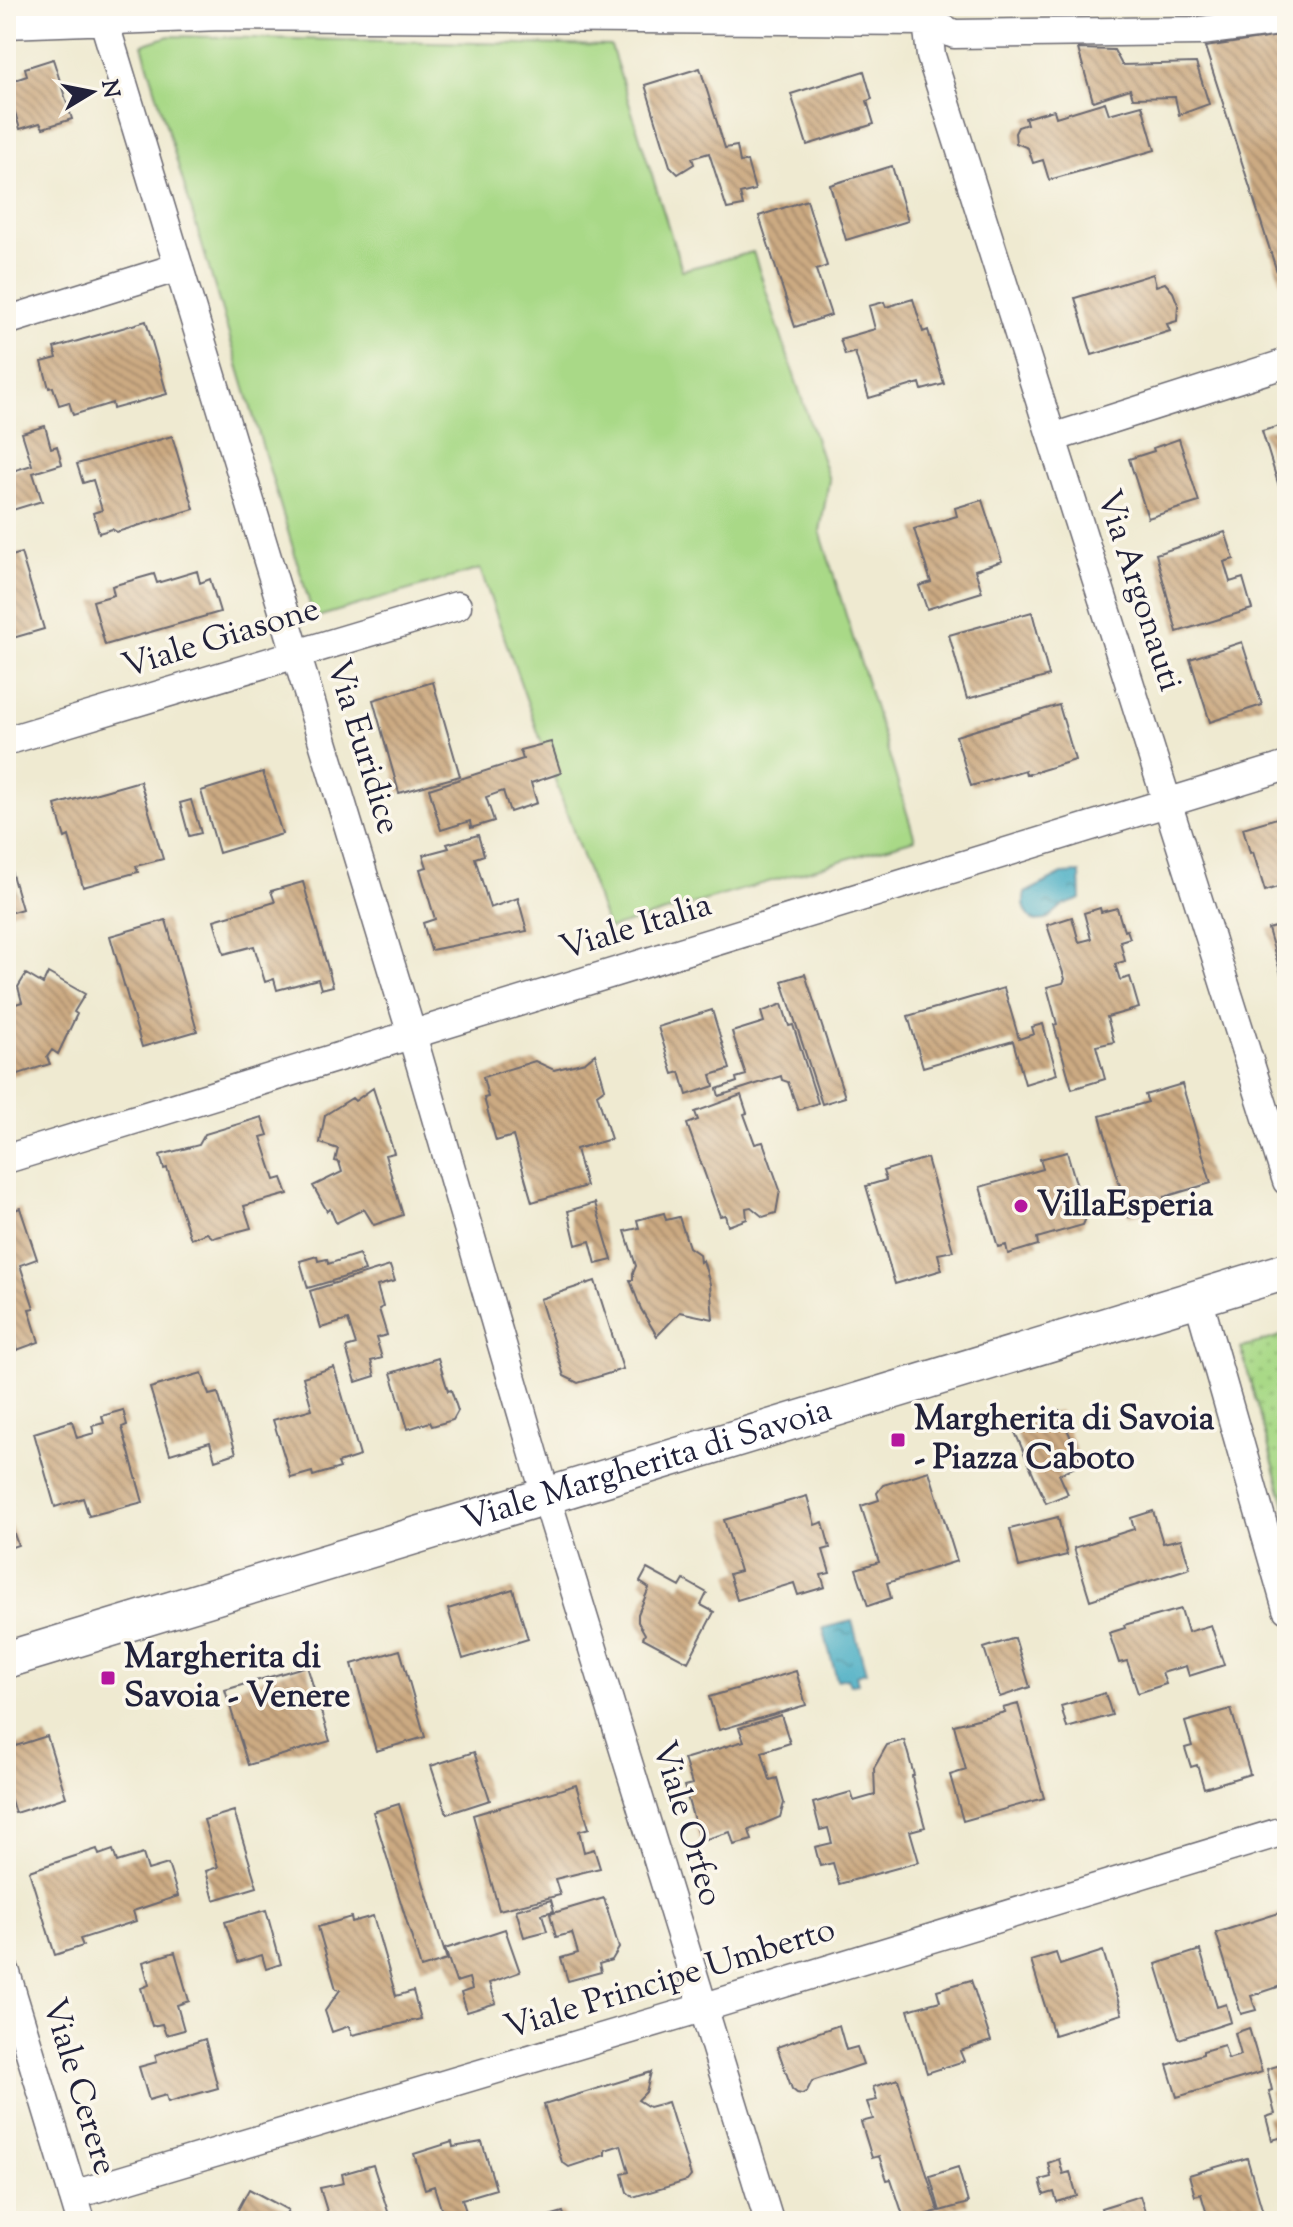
<svg xmlns="http://www.w3.org/2000/svg" width="1293" height="2227" font-family="'Sorts Mill Goudy',serif">
  <style>
    .green { fill: #a9d987; stroke: #667e61; stroke-width: 2 }
    .park { fill: url(#park-dots); stroke: #667e61; stroke-width: 2 }
    .water { fill: url(#water-ripples); stroke: #33677f; stroke-width: 2 }
    .building { fill: url(#building-back-hatch) }
    .lines { fill: none; stroke-linecap: round; stroke-linejoin: round }
    .minor-casing { stroke: #6a6870; stroke-width: 31 }
    .tertiary-casing { stroke: #6a6870; stroke-width: 39 }
    .minor { stroke: #fff; stroke-width: 28 }
    .tertiary { stroke: #fff; stroke-width: 36 }
    .poi-dot { fill: #b5179e; stroke: #fbf7ec; stroke-width: 3 }
    .labels { text-anchor: middle; dominant-baseline: central; stroke-width: 7; stroke-linejoin: round; paint-order: stroke }
    .street-label { font-size: 34px; fill: #22223b; stroke: #fbf7ec }
    .poi-label { font-size: 34px; font-weight: bold; fill: #22223b; stroke: #fbf7ec; text-anchor: start }
  </style>
  <defs>
    <pattern id="park-dots" width="8" height="8" patternUnits="userSpaceOnUse" patternTransform="scale(2)"><rect width="8" height="8" fill="#a9d987"/><path d="M2 2h.1M6 6h.1" fill="none" stroke="#91ba75" stroke-width="1.8" stroke-linecap="round"/></pattern>
    <pattern id="water-ripples" width="26" height="14" patternUnits="userSpaceOnUse" patternTransform="scale(2)"><rect width="26" height="14" fill="#44acc3"/><path d="M2 4q2-2 4 0t4 0M15 11q2-2 4 0t4 0" fill="none" stroke="#388ca0"/></pattern>
    <pattern id="building-back-hatch" width="6" height="6" patternUnits="userSpaceOnUse" patternTransform="scale(2)"><rect width="6" height="6" fill="#ccaa82"/><path d="M-1 5l2 2M0 0l6 6M5-1l2 2" fill="none" stroke="#a58a6c"/></pattern>
  </defs>
  <rect width="100%" height="100%" fill="#fbf7ec"/>
  <filter id="ink" filterUnits="userSpaceOnUse"><feTurbulence type="fractalNoise" baseFrequency=".0125" numOctaves="2"/><feDisplacementMap in="SourceGraphic" scale="16" xChannelSelector="R" yChannelSelector="G"/><feConvolveMatrix kernelMatrix="1 2 1 2 8 2 1 2 1" color-interpolation-filters="sRGB"/></filter>
  <filter id="wash" filterUnits="userSpaceOnUse"><feTurbulence type="fractalNoise" baseFrequency=".006" numOctaves="4" result="noise"/><feDisplacementMap in="SourceGraphic" scale="32" xChannelSelector="R" yChannelSelector="G"/><feGaussianBlur stdDeviation="1.8" result="paint"/><feColorMatrix in="noise" values="0 0 0 0 0 0 0 0 0 0 0 0 0 0 0 0 0 1.4 0 .05"/><feComposite in="paint" operator="in"/></filter>
  <g filter="url(#wash)">
    <rect width="100%" height="100%" fill="#efead1"/>
    <path class="green" d="M169,36L611,46L682,270L753,252L829,480L820,531L915,839L608,929L480,569L314,618L142,45Z"/>
    <path class="park" d="M1287,1334V1513L1241,1348Z"/>
    <path class="water" d="M1080,873L1081,899L1062,906L1046,920L1033,921C1025,912 1022,904 1025,893L1062,874Z
      M852,1621L866,1672L856,1675L858,1683L850,1685L847,1678L837,1680L823,1628Z"/>
    <g id="blocks">
      <path class="building" d="M1287,35V300H1286L1205,47Z
        M1078,49L1114,50L1122,65L1196,63L1209,104L1179,115L1175,97L1133,98L1130,89L1093,101Z
        M53,59L72,119L43,128L40,123L20,129L6,83L27,76L25,68Z
        M700,68L725,148L737,146L740,162L747,161L755,190L740,194L743,206L727,209L709,153L692,158L694,164L678,174L670,166L645,85Z
        M864,71L872,99L867,101L874,124L807,145L791,94Z
        M1105,102L1109,114L1142,105L1155,150L1049,180L1043,160L1033,163L1028,148L1016,143L1015,133L1018,127L1027,124L1025,118L1054,110L1056,117Z
        M892,166L908,221L846,240L830,185Z
        M807,200L827,266L816,270L831,315L795,327L759,216Z
        M1153,274L1156,286L1165,283L1173,292L1178,305L1177,321L1167,324L1170,331L1092,355L1075,298Z
        M913,299L923,332L928,330L944,384L922,390L920,383L869,398L855,352L845,355L840,339L875,329L869,306L884,302L886,307Z
        M146,321L167,394L113,409L112,403L73,415L69,402L59,405L53,387L49,388L42,362L57,358L54,348Z
        M1287,424V491L1281,493L1262,431Z
        M45,426L51,448L57,446L62,464L33,473L42,501L6,512V473L32,465L22,433Z
        M172,436L194,509L117,532L112,529L99,533L93,513L102,510L93,480L83,483L77,464Z
        M1179,439L1199,502L1148,518L1129,459L1154,451L1153,448Z
        M982,500L1002,561L975,570L982,592L927,609L919,586L931,582L914,529L957,516L955,508Z
        M1225,532L1234,559L1224,562L1230,582L1243,578L1252,609L1177,632L1156,554Z
        M21,553L44,629L6,640V558Z
        M197,571L200,583L210,579L220,612L105,645L93,601L114,595L112,586L154,574L157,583Z
        M1032,612L1049,676L967,699L949,635Z
        M1242,642L1262,705L1210,722L1190,659Z
        M433,682L460,776L399,793L373,700Z
        M1059,705L1075,760L1026,775L1025,770L971,786L956,736Z
        M551,742L561,773L531,783L537,803L510,812L503,791L486,797L494,821L471,828L470,821L441,830L429,789L523,759L520,750Z
        M263,772L282,834L219,853L201,791Z
        M140,781L163,859L136,866L138,872L83,887L69,836L65,838L55,805Z
        M191,800L201,833L189,836L180,803Z
        M1287,815V884L1265,891L1253,852L1250,853L1243,828Z
        M478,835L484,855L475,858L490,908L518,898L527,931L431,950L423,923L435,919L420,869L427,867L423,855L449,848L447,844Z
        M7,849L11,864H9L22,909L6,914Z
        M303,882L333,986L321,989L318,979L277,990L274,979L265,982L254,946L224,954L214,920L275,902L271,891Z
        M1100,908L1101,912L1117,908L1124,931L1127,930L1130,938L1120,941L1125,961L1115,964L1120,980L1130,977L1139,1008L1107,1017L1114,1042L1096,1046L1105,1079L1072,1089L1054,1025L1057,1024L1047,987L1063,983L1065,979L1047,925L1072,917L1079,942L1091,939L1084,913Z
        M166,920L197,1031L142,1047L110,936Z
        M1287,924V991L1286,992L1268,929Z
        M48,973L85,994L74,1012L77,1014L58,1054L52,1050L47,1057L50,1064L6,1078V1007L22,1002L18,987L26,974L43,984Z
        M805,974L845,1097L822,1104L782,981Z
        M1004,988L1019,1039L1034,1034L1032,1027L1043,1024L1057,1074L1025,1084L1013,1041L923,1067L908,1016Z
        M782,1004L789,1026L793,1025L818,1103L798,1110L788,1082L782,1080L781,1076L719,1096L717,1089L737,1082L736,1078L746,1075L732,1032L764,1022L761,1012Z
        M712,1010L730,1069L711,1075L714,1086L687,1095L680,1072L673,1074L658,1027Z
        M595,1054L605,1088L597,1094L611,1139L576,1149L586,1186L532,1202L513,1136L496,1141L484,1098L488,1097L483,1077L535,1061L554,1070L585,1062Z
        M1182,1084L1211,1183L1164,1197L1166,1206L1129,1217L1100,1116L1148,1102L1145,1095Z
        M373,1088L394,1153L385,1155L403,1215L374,1225L364,1209L336,1223L330,1209L327,1211L313,1186L342,1172L339,1162L335,1161L338,1149L320,1143L325,1115L352,1098L355,1101Z
        M741,1095L747,1113L744,1114L755,1144L763,1142L780,1190L776,1213L763,1217L751,1207L746,1208L747,1219L728,1226L725,1215L720,1216L687,1124L698,1120L695,1112Z
        M262,1117L268,1135L261,1137L275,1180L282,1178L288,1194L244,1206L251,1228L213,1238L207,1233L191,1239L167,1168L164,1169L160,1155L199,1145L205,1134Z
        M1067,1152L1086,1218L1083,1225L1037,1238L1038,1245L1008,1254L1006,1245L998,1247L980,1187L1043,1169L1040,1159Z
        M927,1158L953,1251L938,1254L942,1270L895,1284L866,1186L886,1180L883,1171Z
        M595,1203L612,1260L596,1264L590,1241L576,1245L568,1211Z
        M20,1208L37,1259L20,1265L34,1308L29,1309L39,1342L17,1350L6,1317V1213Z
        M664,1213L666,1220L679,1217L689,1247L699,1254L700,1262L703,1260L710,1284L713,1319L680,1312L657,1336L641,1309L630,1280H633V1273L636,1266L625,1231L639,1228L637,1220Z
        M359,1254L365,1271L308,1288L300,1261L317,1256L318,1261L327,1259L328,1264Z
        M390,1266L395,1281L377,1286L383,1307L379,1309L387,1335L376,1338L382,1358L371,1361L375,1376L356,1382L346,1348L356,1345L348,1320L321,1328L310,1291Z
        M595,1281L623,1369L578,1383L564,1376L540,1299Z
        M438,1358L448,1391L451,1390L458,1411L453,1420L432,1426L430,1422L408,1429L391,1373Z
        M334,1367L360,1456L338,1463L340,1468L313,1476L312,1472L291,1478L273,1420L312,1409L303,1377Z
        M202,1373L209,1395L218,1393L236,1453L215,1460L210,1442L170,1454L150,1388Z
        M123,1410L127,1425L122,1427L143,1502L89,1516L83,1498L55,1507L34,1433L72,1421L77,1438L94,1433L92,1426L104,1423L102,1416Z
        M1059,1410L1082,1464L1059,1474L1068,1494L1046,1503L1014,1430Z
        M929,1471L957,1561L887,1583L891,1598L868,1606L856,1569L879,1562L861,1506L879,1500L877,1493L883,1485Z
        M807,1496L815,1525L823,1522L830,1548L823,1550L830,1573L821,1575L825,1587L798,1595L794,1583L737,1600L729,1574L740,1571L724,1520Z
        M1153,1511L1163,1543L1181,1539L1190,1568L1090,1600L1074,1548L1134,1529L1131,1518Z
        M6,1512L18,1545L6,1549Z
        M1058,1517L1067,1555L1019,1567L1010,1529Z
        M647,1569L680,1587L684,1580L707,1593L701,1605L714,1612L688,1662L643,1638L645,1634L638,1622V1614L649,1588L640,1582Z
        M513,1589L528,1639L463,1659L448,1609Z
        M1181,1609L1188,1632L1211,1625L1224,1665L1189,1676L1186,1666L1162,1673L1166,1684L1138,1693L1127,1661L1119,1663L1109,1633L1125,1628L1124,1625Z
        M1015,1638L1030,1687L1000,1697L984,1648Z
        M400,1650L425,1737L376,1751L352,1664Z
        M307,1666L330,1741L248,1765L225,1690Z
        M796,1671L806,1705L719,1730L709,1697Z
        M1105,1693L1112,1715L1067,1728L1061,1706Z
        M1018,1704L1044,1798L963,1821L950,1775L966,1770L954,1725L1005,1712L1003,1708Z
        M1231,1709L1250,1774L1204,1788L1197,1765L1191,1767L1185,1748L1192,1746L1185,1722Z
        M781,1715L790,1743L762,1752L770,1780L777,1778L784,1803L780,1817L749,1830L752,1840L734,1845L730,1832L700,1841L684,1786L692,1784L684,1759L744,1741L739,1728Z
        M47,1736L66,1797L15,1813L6,1785V1749Z
        M904,1740L914,1775L912,1776L914,1787L925,1827L910,1831L919,1862L839,1884L833,1863L820,1866L815,1847L832,1843L828,1828L820,1830L813,1803L851,1792L854,1801L875,1795L874,1768L887,1745Z
        M474,1752L490,1800L447,1814L431,1766Z
        M576,1785L589,1828L579,1831L584,1852L594,1849L600,1868L555,1879L560,1895L499,1910L473,1815Z
        M399,1804L447,1960L421,1968L373,1812Z
        M234,1811L257,1887L214,1900L206,1871L218,1867L204,1820Z
        M97,1849L99,1855L113,1850L117,1862L143,1854L148,1870L168,1864L178,1896L133,1911L136,1921L80,1939L83,1946L55,1955L29,1871Z
        M604,1898L619,1948L612,1960L599,1964L601,1972L568,1981L561,1958L578,1953L572,1933L556,1937L550,1914Z
        M551,1900L554,1911L542,1914L547,1931L524,1937L516,1910Z
        M266,1910L281,1964L266,1969L262,1955L238,1962L225,1922Z
        M1279,1913L1287,1938V1984L1251,1996L1256,2010L1241,2014L1216,1933Z
        M373,1916L396,1996L413,1991L421,2019L352,2035L349,2026L332,2032L325,2011L340,1990L336,1989L318,1927L351,1917L352,1922Z
        M505,1929L520,1972L489,1983L496,2003L467,2012L461,1993L472,1989L469,1978L456,1982L445,1949Z
        M1200,1950L1217,2007L1226,2004L1231,2022L1179,2039L1156,1964Z
        M1103,1951L1122,2014L1054,2035L1031,1961L1056,1953L1060,1965Z
        M175,1952L189,2001L177,2005L184,2030L166,2035L162,2024L152,2026L141,1988L149,1985L143,1962Z
        M971,1980L991,2041L960,2051L964,2061L927,2073L908,2010L940,2001L937,1990Z
        M839,2025L846,2050L857,2047L863,2064L812,2081L807,2091L802,2094L797,2093L792,2089L777,2047Z
        M1249,2028L1262,2072L1177,2097L1167,2065L1203,2054V2051L1224,2045L1228,2059L1241,2055L1235,2033Z
        M205,2039L218,2088L168,2102L166,2095L149,2100L139,2067L157,2062L155,2055Z
        M1287,2063V2136L1272,2140L1266,2117L1275,2114L1269,2091L1272,2090L1267,2069Z
        M651,2072L646,2092L638,2100L649,2107L668,2102L691,2176L687,2181L633,2197L627,2192L622,2174L629,2172L621,2145L605,2150V2155L569,2167L562,2162L544,2105Z
        M898,2079L938,2211L905,2221L891,2179L887,2180L879,2156L872,2158L861,2122L873,2119L867,2102L877,2100L873,2087Z
        M452,2142L453,2147L482,2142L496,2189L462,2199L469,2221H445L434,2186L425,2189L414,2154Z
        M1247,2158L1264,2216L1248,2221H1209L1201,2194L1195,2196L1189,2175Z
        M1059,2159L1063,2174L1070,2172L1077,2196L1057,2202L1054,2192L1044,2195L1040,2180L1051,2177L1048,2163Z
        M373,2165L391,2221H330L320,2188L344,2183L342,2174Z
        M958,2167L968,2203L940,2211L930,2176Z
        M249,2189L288,2210L282,2221H232Z
        M1140,2196L1148,2221H1105L1101,2208Z
        M563,2212L566,2221H535V2220Z"/>
    </g>
  </g>
  <g filter="url(#ink)">
    <use href="#blocks" fill-opacity="0" stroke="#6a6870" stroke-width="2"/>
    <g class="lines">
      <defs>
        <path id="minor" d="M104,21L412,1035L546,1496L769,2221
          M927,21L931,56L1287,1181
          M6,24L222,16L927,21L954,34L1201,31L1287,20
          M6,321L179,267
          M1052,438L1287,363
          M6,741L457,606
          M6,1159L1287,766
          M1198,1298L1287,1609
          M6,1973L81,2221
          M73,2195L705,2007L1287,1830"/>
        <g id="tertiary">
          <path id="s1" d="M6,1660L1287,1271"/>
        </g>
      </defs>
      <use href="#minor" class="minor-casing"/>
      <use href="#tertiary" class="tertiary-casing"/>
      <use href="#minor" class="minor"/>
      <use href="#tertiary" class="tertiary"/>
    </g>
  </g>
  <g class="poi-dot">
    <circle cx="1021" cy="1206" r="8"/>
    <rect x="890" y="1432" width="16" height="16" rx="4"/>
    <rect x="100" y="1670" width="16" height="16" rx="4"/>
  </g>
  <g class="labels">
    <g class="street-label">
      <text transform="translate(1138 591) rotate(72)">Via Argonauti</text>
      <text transform="translate(221 639) rotate(-17)">Viale Giasone</text>
      <text transform="translate(362 747) rotate(73)">Via Euridice</text>
      <text transform="translate(636 928) rotate(-17)">Viale Italia</text>
      <text stroke="none"><textPath href="#s1" startOffset="670">Viale Margherita di Savoia</textPath></text>
      <text transform="translate(686 1824) rotate(73)">Viale Orfeo</text>
      <text transform="translate(670 1980) rotate(-17)">Viale Principe Umberto</text>
      <text transform="translate(78 2087) rotate(73)">Viale Cerere</text>
    </g>
    <g class="poi-label">
      <text x="1037" y="1206">VillaEsperia</text>
      <text x="914" y="1420">Margherita di Savoia<tspan x="914" dy="39">- Piazza Caboto</tspan></text>
      <text x="124" y="1658">Margherita di<tspan x="124" dy="39">Savoia - Venere</tspan></text>
    </g>
  </g>
  <rect width="1293" height="2227" fill="none" stroke="#fbf7ec" stroke-width="32"/>
  <g transform="translate(92 92) rotate(80)" stroke="#fbf7ec" stroke-width="6" paint-order="stroke">
  <path d="M0-6L14 30L0 20L-14 30Z" fill="#22223b"/>
  <text y="-12" font-size="22" font-weight="bold" text-anchor="middle" fill="#22223b">N</text>
  </g>
</svg>
